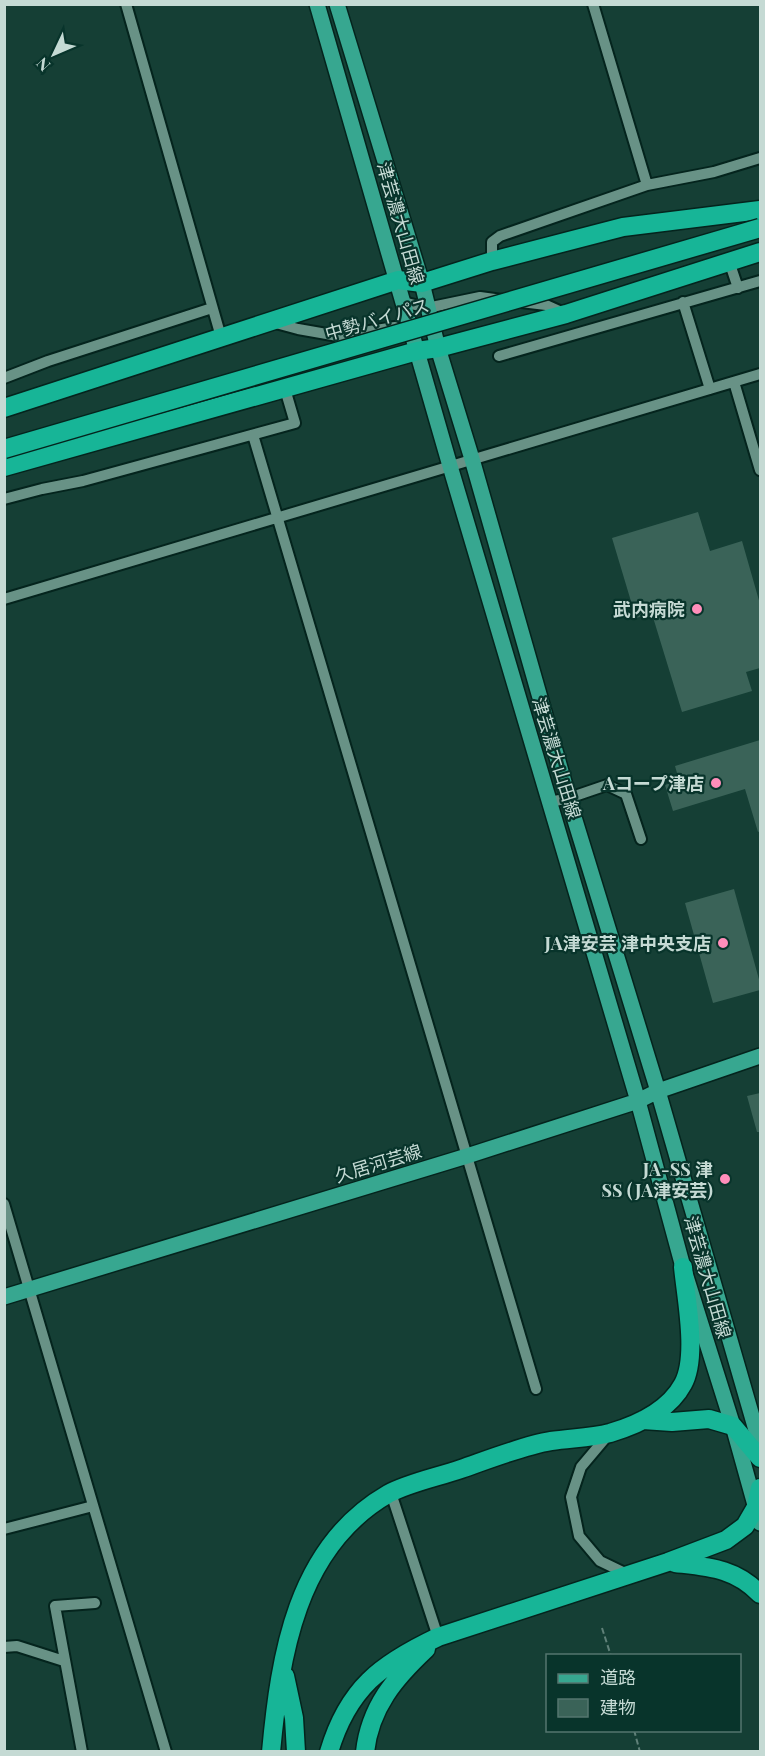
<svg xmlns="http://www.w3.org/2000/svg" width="765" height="1756" font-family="'Playfair Display','Noto Sans JP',serif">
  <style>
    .building { fill: #3a6358 }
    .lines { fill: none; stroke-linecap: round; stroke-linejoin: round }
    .minor-casing { stroke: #04241d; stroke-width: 14 }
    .major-casing { stroke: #04241d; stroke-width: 18 }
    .highway-casing { stroke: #04241d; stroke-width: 21 }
    .path { stroke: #608179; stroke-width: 2; stroke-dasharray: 6 3; stroke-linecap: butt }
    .minor { stroke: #689286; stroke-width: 10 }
    .major { stroke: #37a790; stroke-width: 15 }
    .highway { stroke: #17b597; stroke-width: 18 }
    .highway-bridge-casing { stroke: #04241d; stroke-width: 21; stroke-linecap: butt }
    .highway-bridge { stroke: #17b597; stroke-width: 18 }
    .poi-dot { fill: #ff8eba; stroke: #08342b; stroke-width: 2 }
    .labels { text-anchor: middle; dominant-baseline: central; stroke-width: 4.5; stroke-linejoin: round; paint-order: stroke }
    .street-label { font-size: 18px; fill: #c5dad4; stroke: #08342b }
    .poi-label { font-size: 18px; font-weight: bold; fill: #c5dad4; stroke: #08342b; text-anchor: end }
  </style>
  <rect width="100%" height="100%" fill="#153f35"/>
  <path class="building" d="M698,512L710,551L742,541L760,604V668L746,672L752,691L682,712L652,614L636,618L612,538Z
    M760,740V831L758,832L745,789L673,811L665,785L679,780L675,766Z
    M734,889L760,983V990L713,1003L685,903Z
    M760,1093V1132H757L747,1096Z"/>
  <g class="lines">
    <defs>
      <path id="minor" d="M126,4L221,337
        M593,4L647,185
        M492,261V242L500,236L647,185L714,172L760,158
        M729,261L738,288
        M403,302L427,308L480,297L502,300
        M521,302L546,305L566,314
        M683,302L710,389
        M272,322L298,329L338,336L395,327
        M499,356L760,281
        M4,378L48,361L212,308
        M734,382L760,470
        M253,435L536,1389
        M4,499L42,489L83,481L295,423L285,389
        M4,599L760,374
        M550,802L569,798L607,785L626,794L641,839
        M4,1204L166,1752
        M608,1435L581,1467L571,1497L579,1536L600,1561L627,1574
        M391,1493L438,1637
        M4,1529L93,1506
        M4,1647L17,1646L64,1661
        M82,1752L55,1606L95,1603"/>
      <path id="major" d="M317,4L450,466L638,1101L683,1267L733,1426L760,1523
        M337,4L422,283L438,348L472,459L574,817L658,1091L760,1444
        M4,1297L467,1156L638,1101L658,1091L760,1056"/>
      <path id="highway" d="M4,408L398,280L422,283L492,261L623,227L760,210
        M4,467L417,351L438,348L566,314L760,252
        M643,1420L672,1422L709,1419L733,1426L760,1458
        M675,1563C709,1567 735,1568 760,1594
        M285,1676L294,1718L296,1752
        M271,1752C280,1656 296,1547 388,1494C408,1483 438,1477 461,1469C487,1460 525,1445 551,1441C570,1438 591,1438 610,1433C637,1425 669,1410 683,1384C698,1357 686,1298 683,1267
        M329,1752C348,1688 381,1664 438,1637L668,1562L726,1540L745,1526L756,1507L760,1488
        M365,1752C370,1707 395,1678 426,1649"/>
    </defs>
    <use href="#minor" class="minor-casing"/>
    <use href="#major" class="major-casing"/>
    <use href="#highway" class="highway-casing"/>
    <path class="path" d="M602,1628L611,1656
      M634,1730L640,1752"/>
    <use href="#minor" class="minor"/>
    <use href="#major" class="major"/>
    <use href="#highway" class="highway"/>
    <defs>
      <path id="highway-bridge" d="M4,449L760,228"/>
    </defs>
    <use href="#highway-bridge" class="highway-bridge-casing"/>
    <use href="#highway-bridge" class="highway-bridge"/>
  </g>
  <g class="poi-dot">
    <circle cx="697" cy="609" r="6"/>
    <circle cx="716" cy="783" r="6"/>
    <circle cx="723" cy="943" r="6"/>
    <circle cx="725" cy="1179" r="6"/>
  </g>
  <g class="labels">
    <g class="street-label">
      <text transform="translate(401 223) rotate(74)">津芸濃大山田線</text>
      <text transform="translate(377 319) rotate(-16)">中勢バイパス</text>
      <text transform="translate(557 758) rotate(73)">津芸濃大山田線</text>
      <text transform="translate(378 1163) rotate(-17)">久居河芸線</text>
      <text transform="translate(708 1277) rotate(74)">津芸濃大山田線</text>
    </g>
    <g class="poi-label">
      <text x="685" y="609">武内病院</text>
      <text x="704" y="783">Aコープ津店</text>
      <text x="711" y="943">JA津安芸 津中央支店</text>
      <text x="713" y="1169">JA-SS 津<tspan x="713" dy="21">SS (JA津安芸)</tspan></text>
    </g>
  </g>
  <rect width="765" height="1756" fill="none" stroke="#c5dad4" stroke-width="12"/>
  <rect x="546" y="1654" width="195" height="78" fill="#08342b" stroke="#54766f" stroke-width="1.5"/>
  <rect x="558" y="1674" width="30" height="9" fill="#37a790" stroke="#54766f" stroke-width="1.5"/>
  <text x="600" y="1684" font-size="18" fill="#c5dad4">道路</text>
  <rect x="558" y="1699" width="30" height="18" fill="#3a6358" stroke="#54766f" stroke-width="1.5"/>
  <text x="600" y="1714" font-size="18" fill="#c5dad4">建物</text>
  <g transform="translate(54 54) rotate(226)" stroke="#08342b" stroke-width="4.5" paint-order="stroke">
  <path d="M0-4.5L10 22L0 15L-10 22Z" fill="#c5dad4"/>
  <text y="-9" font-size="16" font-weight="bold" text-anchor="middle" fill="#c5dad4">N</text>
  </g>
</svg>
